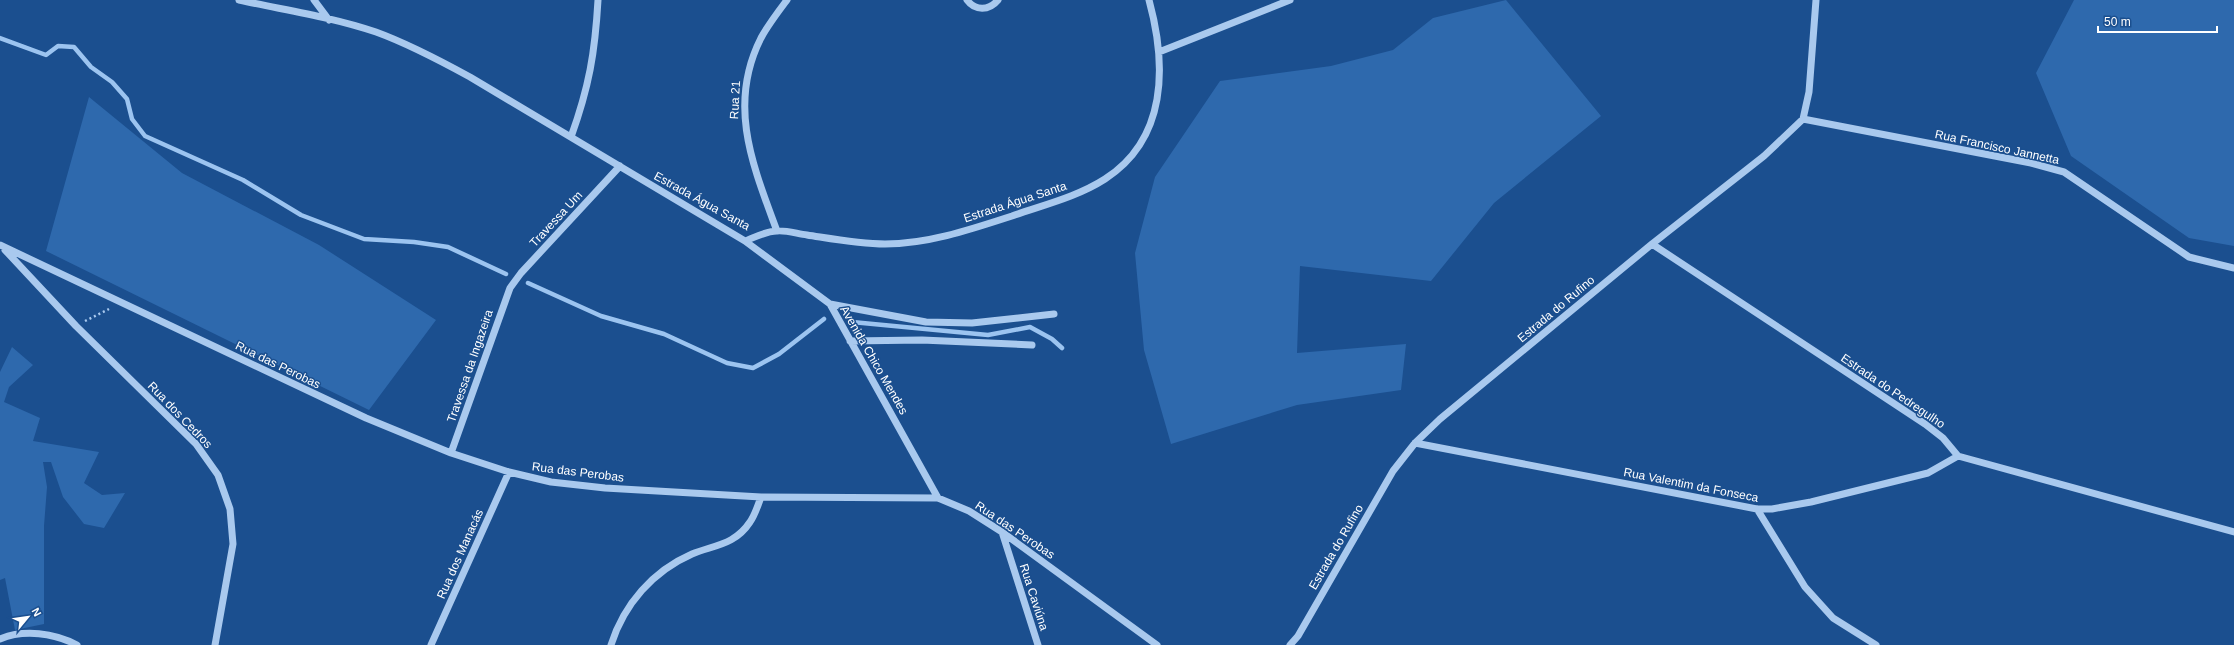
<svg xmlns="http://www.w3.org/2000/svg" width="2234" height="645" font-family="Arial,sans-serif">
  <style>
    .green { fill: #2e69ad }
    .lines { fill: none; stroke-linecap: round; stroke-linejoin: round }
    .stream { stroke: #9cc4f0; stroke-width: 4.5 }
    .path { stroke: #a9c9ee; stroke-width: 2.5; stroke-dasharray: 2 3; stroke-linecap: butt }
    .minor { stroke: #a9c9ee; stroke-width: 7 }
    .labels { text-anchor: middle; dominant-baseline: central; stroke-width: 3; stroke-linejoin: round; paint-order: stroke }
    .street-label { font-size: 12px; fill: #fff; stroke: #1b4f8f }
  </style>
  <rect width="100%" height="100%" fill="#1b4f8f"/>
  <path class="green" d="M1506,0L1601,116L1494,203L1431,281L1300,266L1297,353L1406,344L1401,390L1297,405L1171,444L1144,350L1135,253L1155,177L1220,81L1331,66L1393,50L1433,18Z
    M2074,0H2234V246L2189,238L2071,156L2036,73Z
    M89,97L182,173L319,245L436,320L369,410L46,251Z
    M12,347L33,365L9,387L4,402L40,418L33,441L99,452L84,483L102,495L125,493L104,528L84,524L63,497L51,462H43L47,487L44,526V624L15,630L5,578L0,580V372Z"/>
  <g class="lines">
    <path class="stream" d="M0,38L46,55L58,46L74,47L91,67L112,82L127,99L132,119L145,136L243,180L301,215L364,239L414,242L448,247L506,274
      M528,283L601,316L664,334L727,363L753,368L779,354L824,319
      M852,322L988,335L1030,327L1052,339L1062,348"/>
    <path class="path" d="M85,321L109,309"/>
    <path class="minor" d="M239,0C284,10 332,17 376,32C409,44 439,60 470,77L745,241C755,237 767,231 777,231C786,230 798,234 807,235C833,239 859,244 885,244C928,244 972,229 1012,216C1043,205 1077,197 1105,179C1167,139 1167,66 1149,0
      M314,0L329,20
      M967,0C975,11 989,11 998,0
      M1159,52L1290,0
      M1803,119L2031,163L2064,172L2189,257L2234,268
      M571,137C589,87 595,53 598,0
      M777,231C753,166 727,105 761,38C768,25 778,12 787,0
      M745,241L830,304L938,498
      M1652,244L1925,424L1943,438L1958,456L2234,532
      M0,245L366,418L451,453L509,472L551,482L605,488L761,497L938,498L969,511L1002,532L1157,645
      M5,250L76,326L196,444L218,475L230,509L233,544L215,645
      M830,304L926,322L972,323L1054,314
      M850,341L922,340L1032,345
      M1415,443L1757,509H1772L1811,502L1928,473L1958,456
      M451,453L510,288L521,273L620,166
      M1757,509L1805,587L1833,618L1876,645
      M1002,532L1038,645
      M0,639C24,629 54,633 77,645
      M431,645L509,472
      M611,645C624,604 653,571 692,554C714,545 735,545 750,522C755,515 758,505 761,497
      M1290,645L1298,636L1393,471L1415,443L1440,419L1652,244L1764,156L1803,119L1809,92L1816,0"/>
  </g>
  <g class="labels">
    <g class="street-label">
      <text transform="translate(735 100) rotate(-87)">Rua 21</text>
      <text transform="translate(1997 147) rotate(12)">Rua Francisco Jannetta</text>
      <text transform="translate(702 201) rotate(29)">Estrada Água Santa</text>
      <text transform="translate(1015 202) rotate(-18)">Estrada Água Santa</text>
      <text transform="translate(556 219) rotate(-47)">Travessa Um</text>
      <text transform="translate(1556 309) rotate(-40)">Estrada do Rufino</text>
      <text transform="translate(874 360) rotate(60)">Avenida Chico Mendes</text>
      <text transform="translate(278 365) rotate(26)">Rua das Perobas</text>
      <text transform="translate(470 366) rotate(-71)">Travessa da Ingazeira</text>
      <text transform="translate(1893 391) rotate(34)">Estrada do Pedregulho</text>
      <text transform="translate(180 415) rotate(46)">Rua dos Cedros</text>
      <text transform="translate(578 472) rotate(7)">Rua das Perobas</text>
      <text transform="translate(1691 485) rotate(11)">Rua Valentim da Fonseca</text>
      <text transform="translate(1015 530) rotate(34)">Rua das Perobas</text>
      <text transform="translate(1336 547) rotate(-60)">Estrada do Rufino</text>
      <text transform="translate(460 554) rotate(-66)">Rua dos Manacás</text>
      <text transform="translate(1034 597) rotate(72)">Rua Caviúna</text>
    </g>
  </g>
  <g transform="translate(28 617) rotate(61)" stroke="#1b4f8f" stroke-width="3" paint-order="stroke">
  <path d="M0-3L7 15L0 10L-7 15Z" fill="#ffffff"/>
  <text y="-6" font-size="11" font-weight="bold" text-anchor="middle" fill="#ffffff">N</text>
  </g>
  <path d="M2098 26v6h119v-6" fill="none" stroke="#ffffff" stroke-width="2"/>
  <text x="2104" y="26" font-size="12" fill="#ffffff" stroke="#1b4f8f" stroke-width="3" paint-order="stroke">50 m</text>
</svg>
